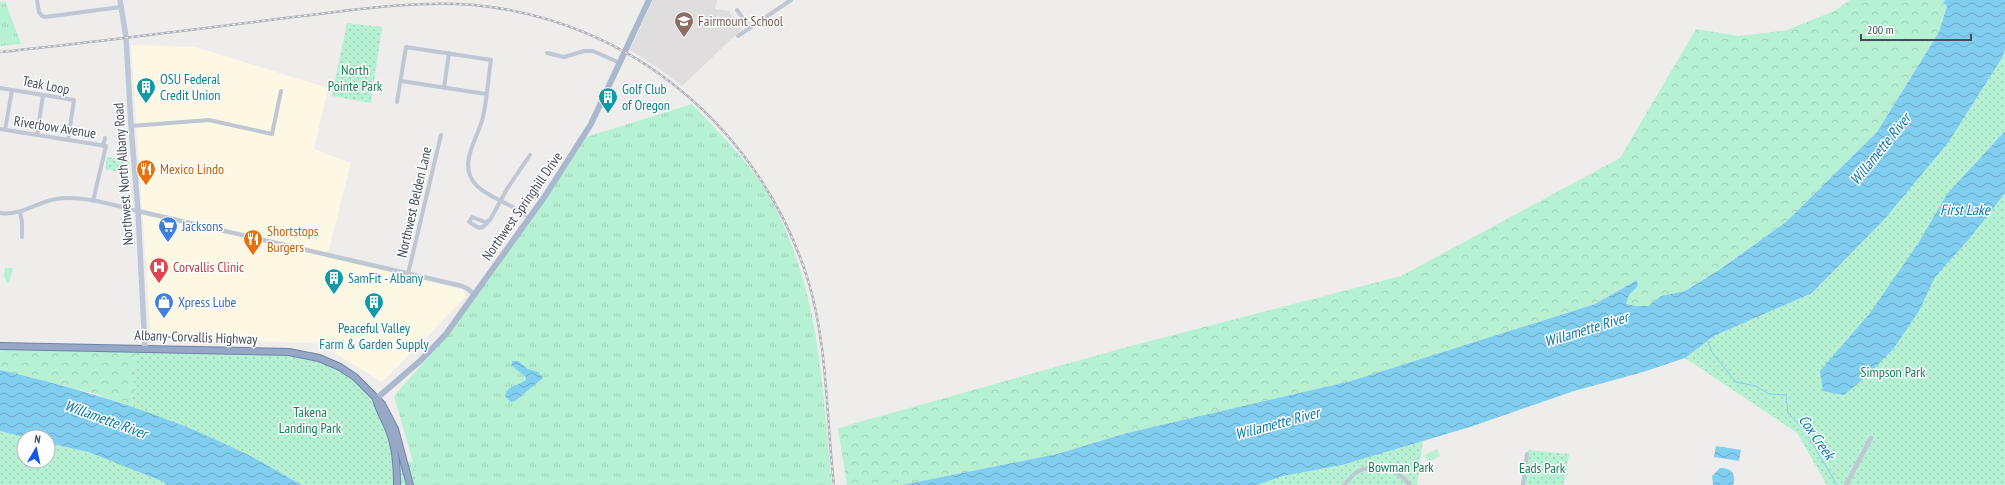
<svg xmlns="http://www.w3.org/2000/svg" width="2005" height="485" font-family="'PT Sans Narrow',sans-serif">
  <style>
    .commercial { fill: #fcf8e3 }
    .education { fill: #e0ddde }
    .grass { fill: url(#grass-tufts) }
    .forest { fill: url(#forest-crowns) }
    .park { fill: url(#park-dots) }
    .pitch { fill: #b7f1d3 }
    .water { fill: url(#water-waves) }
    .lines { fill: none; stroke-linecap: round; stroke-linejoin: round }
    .stream { stroke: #81cef0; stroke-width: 1 }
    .trunk-casing { stroke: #6c84aa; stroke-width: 8 }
    .minor { stroke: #bfc7d3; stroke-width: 4 }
    .tertiary { stroke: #bfc7d3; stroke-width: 4.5 }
    .secondary { stroke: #bec7d7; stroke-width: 5.5 }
    .primary { stroke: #aab8cd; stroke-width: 6 }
    .trunk { stroke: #96a8c6; stroke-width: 6 }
    .rail-casing { stroke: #aeb1b7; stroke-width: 2.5 }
    .rail { stroke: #fff; stroke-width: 1; stroke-dasharray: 3; stroke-linecap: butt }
    .labels { text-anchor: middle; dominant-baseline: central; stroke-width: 3; stroke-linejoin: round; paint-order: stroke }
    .education-label { font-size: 14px; fill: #785e54; stroke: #fff; text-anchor: start }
    .park-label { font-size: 14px; fill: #117f53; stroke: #fff }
    .culture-label { font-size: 14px; fill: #0d838f; stroke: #fff; text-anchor: start }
    .street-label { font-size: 14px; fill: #444e5b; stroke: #fff }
    .food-label { font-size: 14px; fill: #c56008; stroke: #fff; text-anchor: start }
    .shop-label { font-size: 14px; fill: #366cbe; stroke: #fff; text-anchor: start }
    .health-label { font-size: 14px; fill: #be3a42; stroke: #fff; text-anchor: start }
    .water-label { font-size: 15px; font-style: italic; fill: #0579ad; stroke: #fff }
  </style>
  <defs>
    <pattern id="grass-tufts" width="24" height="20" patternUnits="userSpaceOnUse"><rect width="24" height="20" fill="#b7f1d3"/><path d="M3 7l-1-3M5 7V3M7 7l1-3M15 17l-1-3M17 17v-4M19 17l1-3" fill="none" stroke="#9fd0b7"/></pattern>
    <pattern id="forest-crowns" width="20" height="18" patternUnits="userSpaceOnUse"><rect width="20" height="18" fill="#b7f1d3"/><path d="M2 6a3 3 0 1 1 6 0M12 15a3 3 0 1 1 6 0" fill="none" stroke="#9fd0b7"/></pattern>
    <pattern id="park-dots" width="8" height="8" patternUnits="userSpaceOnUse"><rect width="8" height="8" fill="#b7f1d3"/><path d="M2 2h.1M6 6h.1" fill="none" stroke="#9fd0b7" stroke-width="1.8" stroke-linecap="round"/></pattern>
    <pattern id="water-waves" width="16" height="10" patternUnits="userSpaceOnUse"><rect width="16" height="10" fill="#81cef0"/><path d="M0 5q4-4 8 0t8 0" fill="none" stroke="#6ba9c5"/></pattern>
  </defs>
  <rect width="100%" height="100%" fill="#efecec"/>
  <path class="commercial" d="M131,45L196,47L328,88L314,149L351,163L327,257L463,290L466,297L382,382L318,343L151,340Z"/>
  <path class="education" d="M653,0H717L715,9L729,11L732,16L736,17L745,26L682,86L660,69L630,50Z"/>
  <path class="grass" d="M5,1L21,44L0,46V2Z
    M692,104C714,127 737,150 756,176C771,196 782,220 791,244C822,323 823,402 832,485H418L413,462L394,396L430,355L464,310L583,138Z
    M5,268H13L9,283H7L4,276Z"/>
  <path class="forest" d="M1850,0H1945L1943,3L1947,6L1939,32L1877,132L1786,222L1719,270L1685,291L1661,296L1648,306H1636L1626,304L1629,295L1637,287H1624L1595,304L1351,381L1127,433L1057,454L902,485H847L838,429L852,424L1127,347L1401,276L1620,158L1696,29L1739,36L1787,30L1834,11Z
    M0,348L136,352L132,408L96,394L0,370Z"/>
  <path class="park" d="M347,23L382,27L371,103L332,96Z
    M2005,50V485H1827L1797,433L1685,358L1714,336L1812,293L1883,221L1948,143L2002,58Z
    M107,157L129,161V174L105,169Z
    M136,348L289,352L340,367L363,384L378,410L395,462H413L418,485H302L238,450L183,426L132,408Z
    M0,431L24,437V461H48V443L88,452L164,482L167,485H0Z
    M1423,441L1417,485H1257L1283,476L1342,465Z
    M1528,450L1569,454L1564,485H1523Z"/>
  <path class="pitch" d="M1437,449L1440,456L1428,462L1425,455Z"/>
  <path class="water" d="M1945,0H2005V50L2002,58L1948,143L1883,221L1812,293L1714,336L1685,358L1643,372L1574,391L1470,427L1342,465L1283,476L1257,485H902L1057,454L1127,433L1351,381L1595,304L1637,280V287L1629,295L1626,304L1636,306H1648L1661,296L1685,291L1719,270L1786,222L1877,132L1939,32L1947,6L1943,3Z
    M2005,131V193L1970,238L1935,277L1919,311L1894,348L1867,376L1844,395L1823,391L1820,371L1870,313L1919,242L1947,194Z
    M512,361H518L528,369L538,372L543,378L515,401L511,402L505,396C508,384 519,386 526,380V377L512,366Z
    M0,370C81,389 163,413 238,450C260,460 280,473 302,485H167L164,482L88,452L48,443V437H24L0,431Z
    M1716,446L1741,450L1739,461L1714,457Z
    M1720,468C1731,467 1737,475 1733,485H1713L1712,476Z"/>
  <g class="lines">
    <path class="stream" d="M1707,340L1713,354L1736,382L1756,386L1769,394L1786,395L1788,413L1805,431L1837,485"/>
    <defs>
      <path id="trunk" d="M0,346L289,352L319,358L340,367L355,377L382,404L395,429L410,485
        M376,399C379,411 386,421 390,433C396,449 397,468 397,485"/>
    </defs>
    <use href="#trunk" class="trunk-casing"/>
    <path class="minor" d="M37,0L39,12L42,16L45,17L121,7
      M737,10L750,28
      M738,36L791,0
      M547,53L564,57L584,51H593L620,63
      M401,81L486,94
      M0,88L74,100L68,140
      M444,88L449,53
      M397,102L406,47L491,60C488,79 487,99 483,117C478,139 456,165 477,186C492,200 514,204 529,218
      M131,126L209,120L272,134L281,91
      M0,129L106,146L93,201
      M5,130L12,90
      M37,135L43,95
      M103,146L105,138
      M20,212L22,222V237
      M0,213C21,216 37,202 56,199C84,195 112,205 138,211
      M488,222L483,227L479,228L469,222L472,217L485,222L490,220L507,189L530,155
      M408,274L441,135
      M1344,485C1348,481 1353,474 1357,472C1378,460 1397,469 1410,485
      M1523,485L1527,454"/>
    <path class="tertiary" d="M138,211L462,286L468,289L475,295
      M1846,485L1871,438"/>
    <path class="secondary" d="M120,0L126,37L131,126L138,211L145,348"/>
    <path class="primary" d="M376,399L420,361L446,334L545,196L591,124L649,0"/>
    <use href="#trunk" class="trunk"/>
    <defs>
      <path id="rail" d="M0,52C95,42 190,30 285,18C347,11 411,0 474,5C632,20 761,130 808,280C828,346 826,417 834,485"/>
    </defs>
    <use href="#rail" class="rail-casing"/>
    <use href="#rail" class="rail"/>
  </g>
  <defs>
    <symbol id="school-pin" viewBox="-11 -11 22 30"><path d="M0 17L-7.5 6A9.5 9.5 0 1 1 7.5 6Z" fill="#8d6e63" stroke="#fff"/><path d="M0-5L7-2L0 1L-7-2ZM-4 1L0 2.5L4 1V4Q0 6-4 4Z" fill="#fff"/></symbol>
    <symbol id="building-pin" viewBox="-11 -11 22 30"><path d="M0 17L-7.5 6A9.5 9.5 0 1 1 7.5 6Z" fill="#0f9aa8" stroke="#fff"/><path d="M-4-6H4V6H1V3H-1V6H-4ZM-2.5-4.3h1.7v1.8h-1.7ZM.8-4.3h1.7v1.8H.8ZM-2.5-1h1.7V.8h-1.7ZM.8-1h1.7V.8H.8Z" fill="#fff"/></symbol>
    <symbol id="restaurant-pin" viewBox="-11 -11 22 30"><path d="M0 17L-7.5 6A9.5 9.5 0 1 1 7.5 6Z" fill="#e8710a" stroke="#fff"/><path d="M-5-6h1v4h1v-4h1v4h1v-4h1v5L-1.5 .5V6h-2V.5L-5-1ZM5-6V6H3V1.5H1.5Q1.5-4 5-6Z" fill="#fff"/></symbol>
    <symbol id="supermarket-pin" viewBox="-11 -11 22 30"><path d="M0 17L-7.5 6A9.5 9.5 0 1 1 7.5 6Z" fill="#3f7fe0" stroke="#fff"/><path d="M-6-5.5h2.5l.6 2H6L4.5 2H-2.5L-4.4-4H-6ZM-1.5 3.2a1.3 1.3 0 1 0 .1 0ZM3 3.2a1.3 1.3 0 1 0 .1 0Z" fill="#fff"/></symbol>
    <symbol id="hospital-pin" viewBox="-11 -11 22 30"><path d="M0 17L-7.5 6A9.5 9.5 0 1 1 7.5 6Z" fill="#e0444e" stroke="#fff"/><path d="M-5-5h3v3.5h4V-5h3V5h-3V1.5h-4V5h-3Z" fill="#fff"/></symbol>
    <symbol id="shop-pin" viewBox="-11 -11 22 30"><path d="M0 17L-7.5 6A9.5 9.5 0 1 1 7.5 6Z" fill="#3f7fe0" stroke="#fff"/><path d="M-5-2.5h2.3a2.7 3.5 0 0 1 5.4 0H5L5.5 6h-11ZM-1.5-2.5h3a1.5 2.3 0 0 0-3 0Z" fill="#fff"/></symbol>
  </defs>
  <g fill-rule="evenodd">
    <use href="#school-pin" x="673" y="10" width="22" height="30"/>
    <use href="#building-pin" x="135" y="76" width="22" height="30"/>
    <use href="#building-pin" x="597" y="86" width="22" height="30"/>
    <use href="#restaurant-pin" x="135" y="158" width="22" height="30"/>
    <use href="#supermarket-pin" x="157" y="215" width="22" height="30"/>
    <use href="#restaurant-pin" x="242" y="228" width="22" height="30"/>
    <use href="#hospital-pin" x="148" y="256" width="22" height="30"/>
    <use href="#building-pin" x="323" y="267" width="22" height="30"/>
    <use href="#shop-pin" x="153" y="291" width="22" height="30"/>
    <use href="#building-pin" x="363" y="291" width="22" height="30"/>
  </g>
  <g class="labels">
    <g class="education-label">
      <text x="698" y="21">Fairmount School</text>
    </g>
    <g class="park-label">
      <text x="355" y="70">North<tspan x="355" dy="16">Pointe Park</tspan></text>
      <text x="1893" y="372">Simpson Park</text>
      <text x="310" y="412">Takena<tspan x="310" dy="16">Landing Park</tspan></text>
      <text x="1401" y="467">Bowman Park</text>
      <text x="1542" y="468">Eads Park</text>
    </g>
    <g class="culture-label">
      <text x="160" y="79">OSU Federal<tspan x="160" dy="16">Credit Union</tspan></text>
      <text x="622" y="89">Golf Club<tspan x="622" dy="16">of Oregon</tspan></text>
      <text x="348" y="278">SamFit - Albany</text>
      <text x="374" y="328" text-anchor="middle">Peaceful Valley<tspan x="374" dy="16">Farm &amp; Garden Supply</tspan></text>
    </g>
    <g class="street-label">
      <text transform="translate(46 85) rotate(11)">Teak Loop</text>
      <text transform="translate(55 127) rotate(9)">Riverbow Avenue</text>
      <text transform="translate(123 174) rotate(-94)">Northwest North Albany Road</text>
      <text transform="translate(414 202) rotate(-77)">Northwest Belden Lane</text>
      <text transform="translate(522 206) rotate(-55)">Northwest Springhill Drive</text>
      <text transform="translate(196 337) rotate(2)">Albany-Corvallis Highway</text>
    </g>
    <g class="food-label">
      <text x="160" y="169">Mexico Lindo</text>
      <text x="267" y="231">Shortstops<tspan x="267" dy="16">Burgers</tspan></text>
    </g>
    <g class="shop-label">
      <text x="182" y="226">Jacksons</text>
      <text x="178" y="302">Xpress Lube</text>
    </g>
    <g class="health-label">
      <text x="173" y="267">Corvallis Clinic</text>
    </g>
    <g class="water-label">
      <text transform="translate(1880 149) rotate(-51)">Willamette River</text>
      <text x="1965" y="209">First Lake</text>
      <text transform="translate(1586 329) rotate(-17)">Willamette River</text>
      <text transform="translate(106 419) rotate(20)">Willamette River</text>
      <text transform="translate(1277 423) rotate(-15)">Willamette River</text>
      <text transform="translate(1817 437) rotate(55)">Cox Creek</text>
    </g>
  </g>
  <g transform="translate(36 449) rotate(9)"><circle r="19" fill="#ffffff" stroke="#b4b8bd"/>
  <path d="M0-3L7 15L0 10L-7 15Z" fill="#0f58e6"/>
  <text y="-6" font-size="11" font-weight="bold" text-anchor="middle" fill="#444e5b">N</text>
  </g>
  <path d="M1861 34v6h110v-6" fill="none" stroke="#444e5b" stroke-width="2"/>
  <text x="1867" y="34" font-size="12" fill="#444e5b" stroke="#ffffff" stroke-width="3" paint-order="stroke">200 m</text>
</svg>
